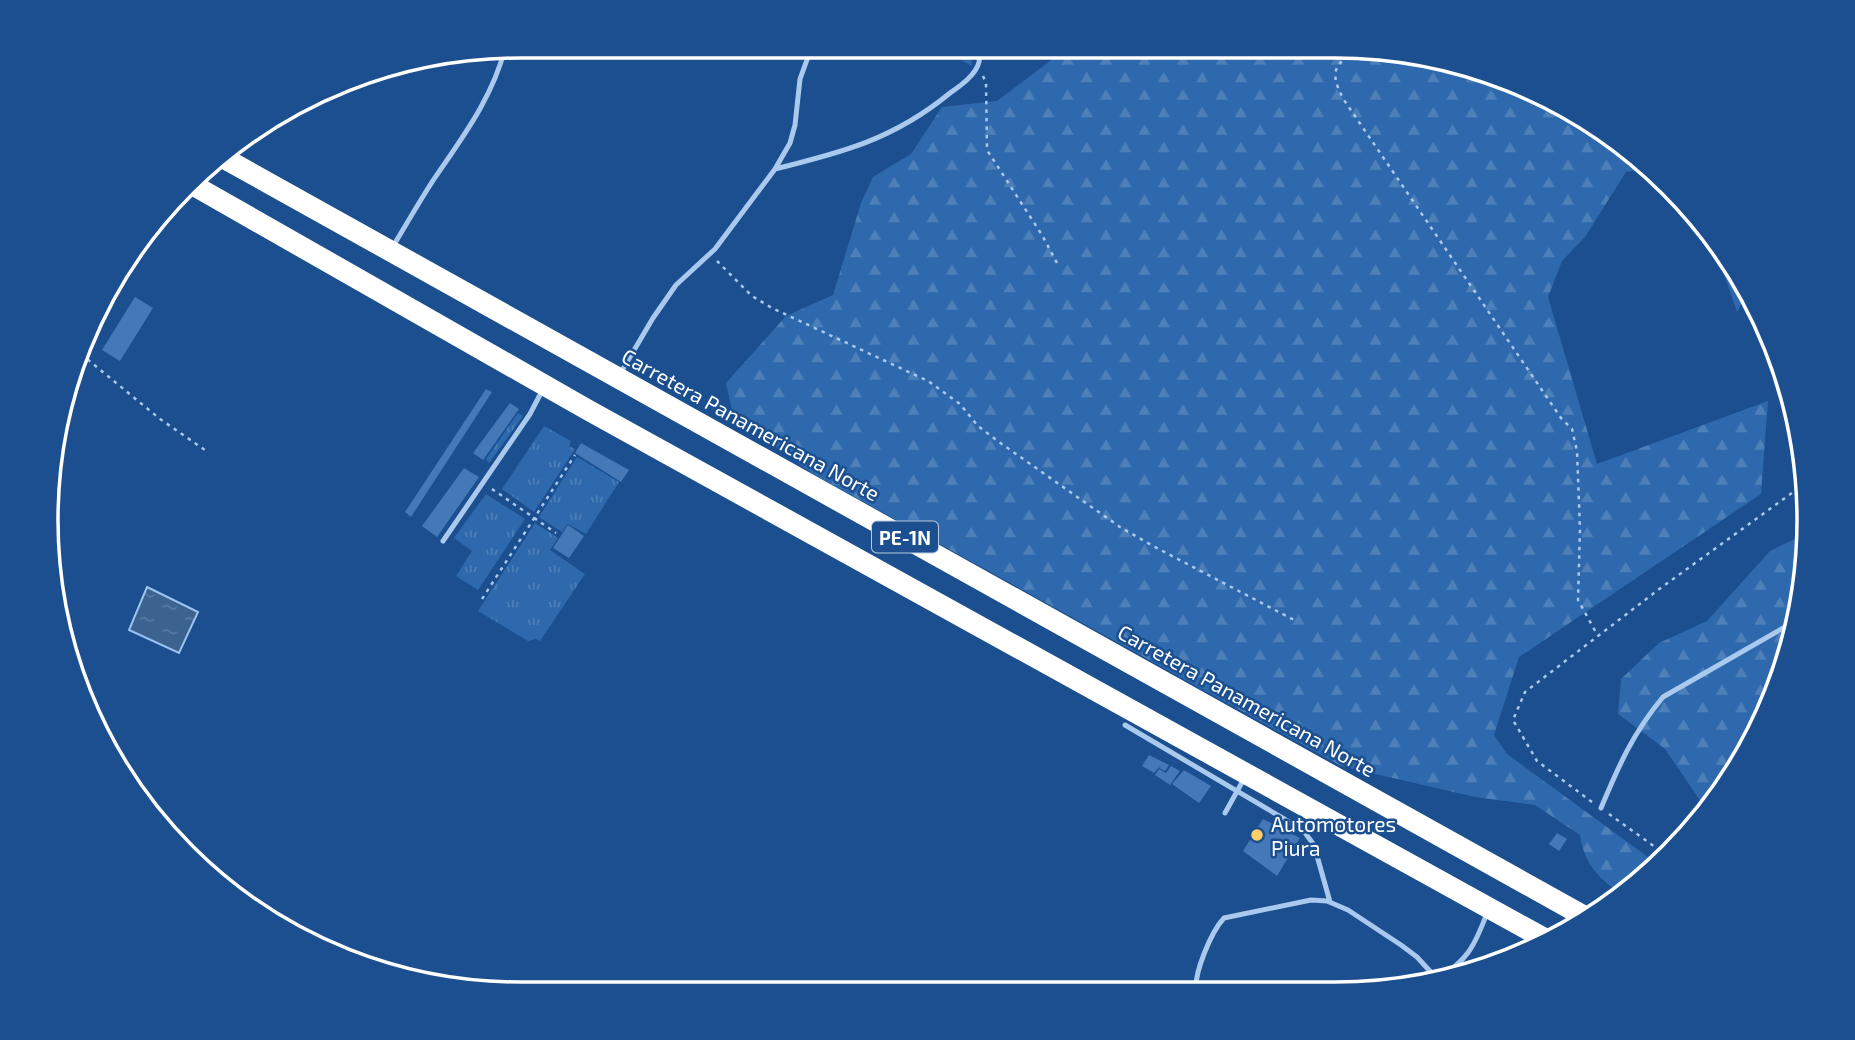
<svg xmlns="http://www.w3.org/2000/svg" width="1855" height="1040" font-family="'Exo 2',sans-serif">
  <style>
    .grass { fill: url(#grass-tufts) }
    .forest { fill: url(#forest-firs) }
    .water { fill: url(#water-ripples); stroke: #9cc4f0; stroke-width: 2 }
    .building { fill: #4478b7 }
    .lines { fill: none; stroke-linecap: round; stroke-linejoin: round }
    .path { stroke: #a9c9ee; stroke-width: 2.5; stroke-dasharray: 3.5 5; stroke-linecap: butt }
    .service { stroke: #a9c9ee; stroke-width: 5 }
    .motorway { stroke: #fff; stroke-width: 21 }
    .poi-dot { fill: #ffd166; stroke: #1b4f8f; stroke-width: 2.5 }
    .labels { text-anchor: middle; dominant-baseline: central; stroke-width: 5; stroke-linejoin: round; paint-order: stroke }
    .shield { fill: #1b4f8f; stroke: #bbcadd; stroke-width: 2 }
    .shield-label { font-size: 19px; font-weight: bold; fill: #fff }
    .street-label { font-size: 21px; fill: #fff; stroke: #1b4f8f }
    .poi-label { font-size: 21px; fill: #fff; stroke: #1b4f8f; text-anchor: start }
    .rim { fill: none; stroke: #fff; stroke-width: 3.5 }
  </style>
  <defs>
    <pattern id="grass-tufts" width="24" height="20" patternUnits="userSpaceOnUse" patternTransform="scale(1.75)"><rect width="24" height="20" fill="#2e69ad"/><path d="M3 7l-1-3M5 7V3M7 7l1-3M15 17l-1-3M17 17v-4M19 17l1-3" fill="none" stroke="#4d80b9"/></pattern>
    <pattern id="forest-firs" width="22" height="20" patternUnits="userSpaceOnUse" patternTransform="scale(1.75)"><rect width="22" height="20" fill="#2e69ad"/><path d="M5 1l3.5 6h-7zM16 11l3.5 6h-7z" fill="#4d80b9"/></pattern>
    <pattern id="water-ripples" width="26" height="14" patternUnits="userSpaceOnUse" patternTransform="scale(1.75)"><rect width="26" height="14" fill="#3c6290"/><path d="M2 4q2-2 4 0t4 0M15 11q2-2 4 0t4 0" fill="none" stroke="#597aa1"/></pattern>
  </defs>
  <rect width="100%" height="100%" fill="#1b4f8f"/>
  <path class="grass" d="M518,413L523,416L489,463L486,459Z
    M544,426L571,441L569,446L575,449L534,512L502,489Z
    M577,457L619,482L586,534L568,524L562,532L539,517Z
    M486,494L525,519L478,590L456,576L472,551L454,538Z
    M535,523L558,538L550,550L585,574L540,641L536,639L528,641L478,611Z"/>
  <path class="forest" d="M793,46H878L844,57Z
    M936,46H970L972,66Z
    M1070,46H1366L1487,71L1573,109L1653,168L1626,172L1585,237L1562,261L1548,297L1597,464L1768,401L1761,494L1519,657L1494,735L1507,754L1659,865L1623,895C1599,879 1584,864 1580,835L1535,805L1475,797L1341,766L813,474L733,415L726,383L786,316L833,295L861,203L873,177L911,154L942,107L997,101Z
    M1708,228L1748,290L1737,312Z
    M1807,533L1805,582L1784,673L1746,758L1706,809L1665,749L1618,714L1621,679L1659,643L1707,621L1770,551Z"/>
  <path class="water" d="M147,587L198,612L179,653L129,630Z"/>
  <path class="building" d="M135,297L153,308L120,361L102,350Z
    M486,389L492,392L411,517L405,512Z
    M510,403L519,409L483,460L473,453Z
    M581,443L629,470L621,482L575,453Z
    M464,468L479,477L437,537L422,526Z
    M568,525L584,536L569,558L553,548Z
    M1149,755L1169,765L1165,771L1159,768L1161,765L1154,773L1142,766Z
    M1171,766L1180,771L1170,785L1155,775L1159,769L1166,773Z
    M1184,770L1211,786L1199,803L1172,784Z
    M1263,819L1300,838L1277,876L1243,851Z
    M1557,833L1567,839L1559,851L1549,844Z"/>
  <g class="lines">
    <path class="path" d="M1362,46C1336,64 1327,69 1344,100L1561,418L1572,429L1577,451L1580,529L1578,600L1598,636
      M983,76L986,83L987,150L1042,235L1057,263
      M717,261L752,296L772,308L928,381L960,404L978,426L999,442L1120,527L1153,546L1296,621
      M81,354L160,419L205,450
      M492,489L556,533
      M482,599L575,455
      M1592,802L1537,761L1513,720L1525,692L1658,590L1807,482
      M1609,814L1669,857"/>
    <path class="service" d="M775,169C844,152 894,139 950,93C960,86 976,75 979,62C980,57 980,51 980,46
      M392,248C406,225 419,202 434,179C462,138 493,97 505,48
      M620,374L653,318L676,285L715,249L775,169L790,143L795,125L800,79L812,46
      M443,541L530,414L543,389
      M1125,725L1303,830L1314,845L1330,902
      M1601,808C1619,765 1633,733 1663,697L1797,620
      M1225,813L1245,777
      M1436,981C1467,960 1474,948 1487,913
      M1196,991C1194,973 1211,932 1224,918L1311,900L1327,901L1348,910L1401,945L1417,957L1438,980"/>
    <path class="motorway" d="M220,156L1589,919
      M193,185L588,410L1547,940"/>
  </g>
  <circle class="poi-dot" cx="1257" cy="835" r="7"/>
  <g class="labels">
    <rect class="shield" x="872" y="521.5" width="66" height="31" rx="5"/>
    <g class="shield-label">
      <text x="905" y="537">PE-1N</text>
    </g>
    <g class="street-label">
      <text transform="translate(751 424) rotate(29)">Carretera Panamericana Norte</text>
      <text transform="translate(1247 700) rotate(29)">Carretera Panamericana Norte</text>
    </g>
    <g class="poi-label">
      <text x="1271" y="823">Automotores<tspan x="1271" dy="24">Piura</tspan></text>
    </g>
  </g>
  <path d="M0 0H1855V1040H0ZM520 58H1335A462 462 0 0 1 1797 520V520A462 462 0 0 1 1335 982H520A462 462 0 0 1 58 520V520A462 462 0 0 1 520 58Z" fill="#1b4f8f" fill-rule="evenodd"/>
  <path class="rim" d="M520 58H1335A462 462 0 0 1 1797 520V520A462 462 0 0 1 1335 982H520A462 462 0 0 1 58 520V520A462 462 0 0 1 520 58Z"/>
</svg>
